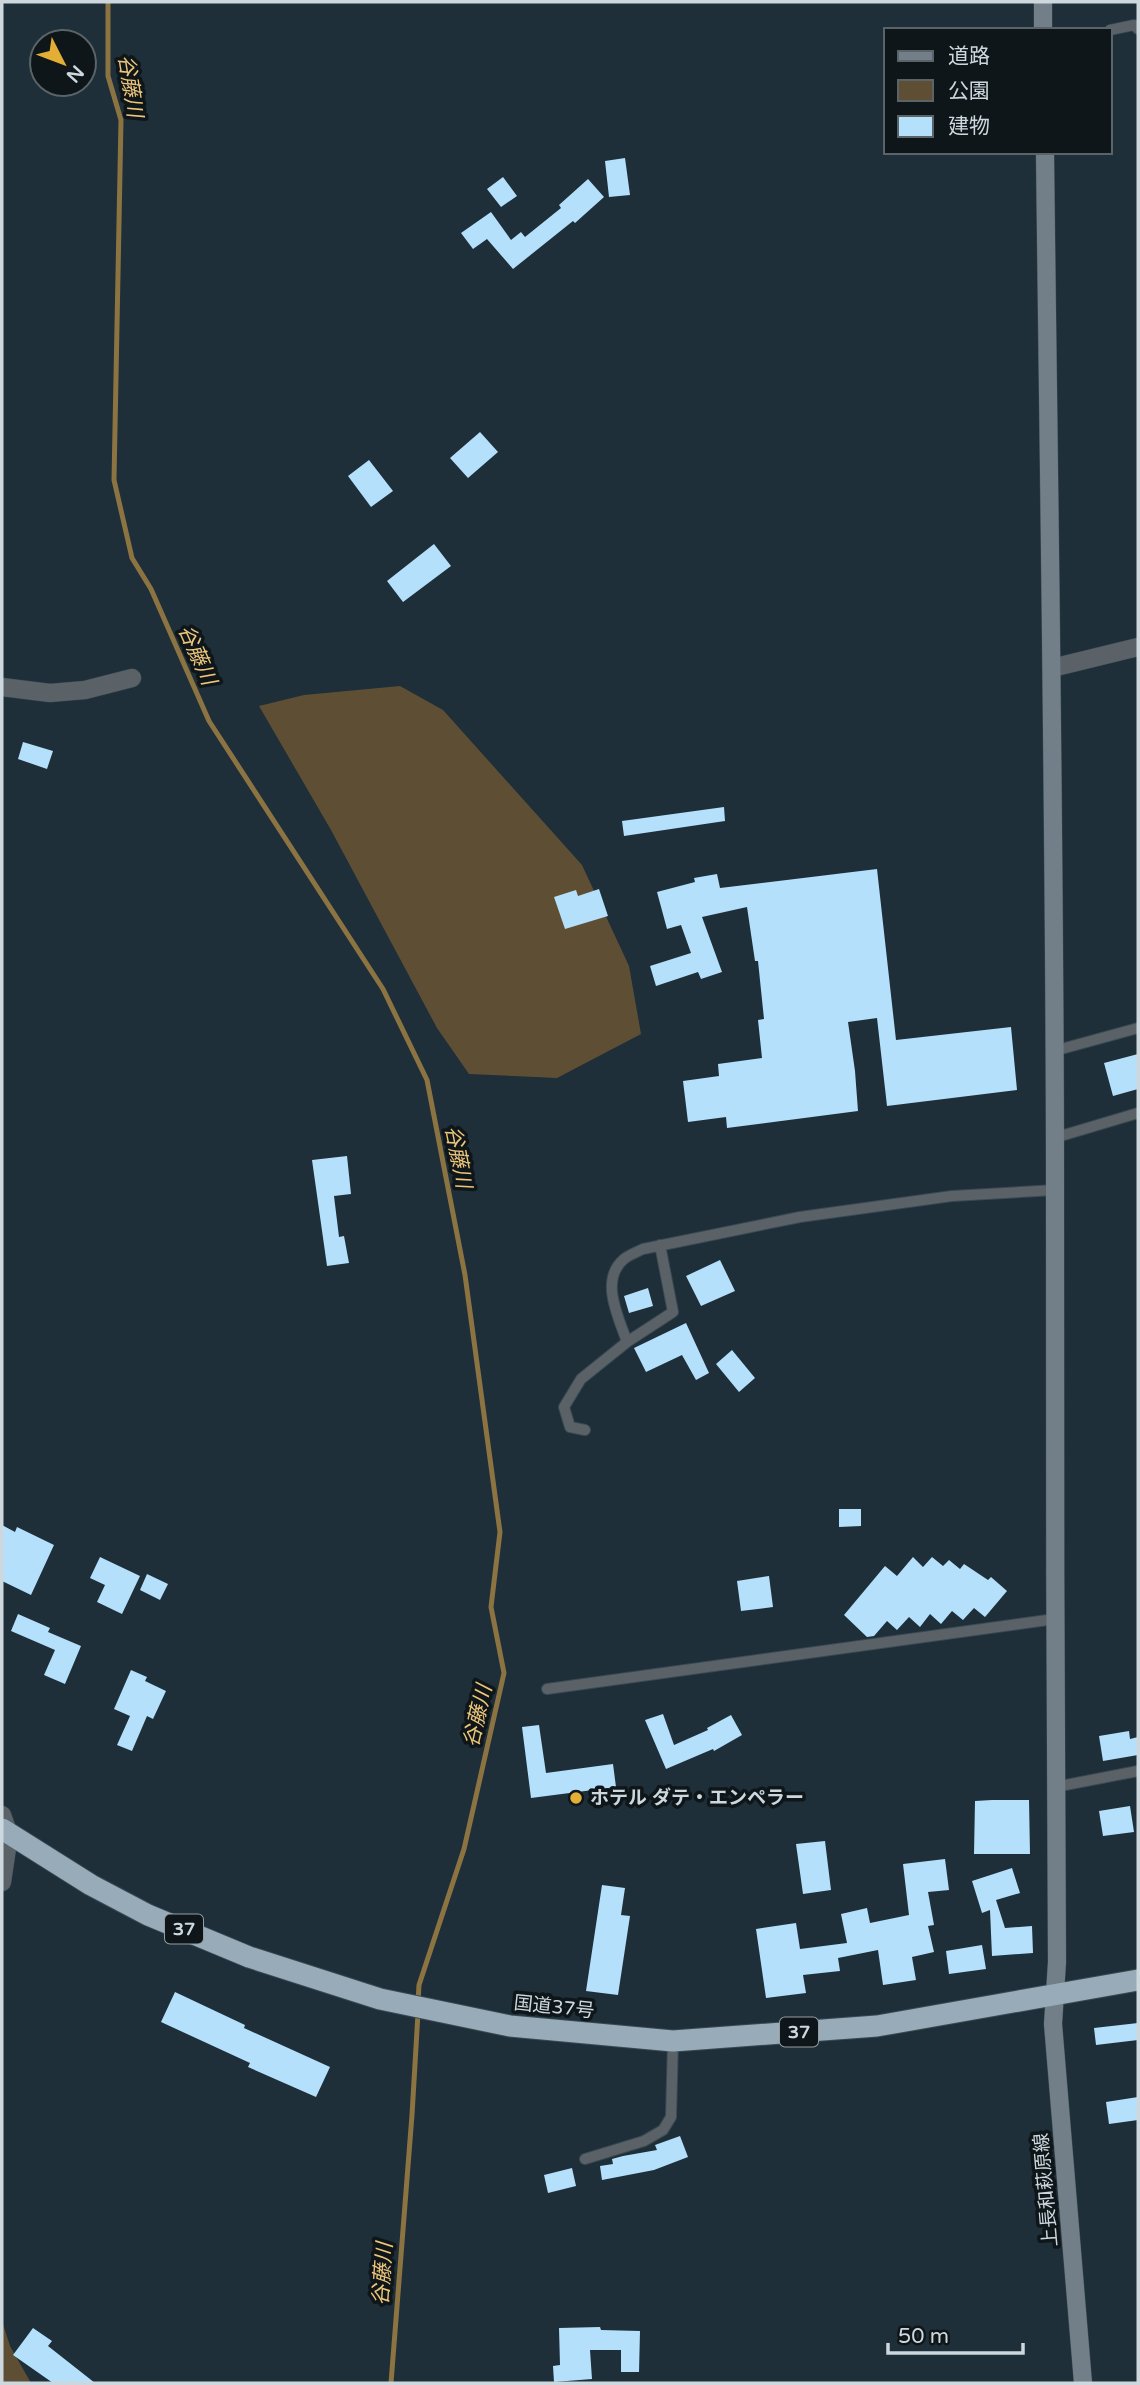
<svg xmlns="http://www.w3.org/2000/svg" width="1140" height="2385" font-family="'Varela Round','Noto Sans JP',sans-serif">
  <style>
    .green { fill: #5e4f34 }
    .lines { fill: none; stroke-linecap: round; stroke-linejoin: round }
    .stream { stroke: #8c7342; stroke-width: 5 }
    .building { fill: #b4e0fc }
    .lane-casing { stroke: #3a4a53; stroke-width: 12 }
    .street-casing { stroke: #3a4a53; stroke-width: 19 }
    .secondary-casing { stroke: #3a4a53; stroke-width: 19 }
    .highway-casing { stroke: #3a4a53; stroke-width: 23 }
    .lane { stroke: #5a6267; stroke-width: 10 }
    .street { stroke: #5a6267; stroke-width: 18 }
    .secondary { stroke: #727f88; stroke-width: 18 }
    .highway { stroke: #97abb8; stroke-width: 21 }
    .poi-dot { fill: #e3ae35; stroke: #0e161a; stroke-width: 2.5 }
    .labels { text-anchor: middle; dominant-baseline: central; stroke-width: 7; stroke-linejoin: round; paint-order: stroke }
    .shield { fill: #0e161a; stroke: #949ea3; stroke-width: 2 }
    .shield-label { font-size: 18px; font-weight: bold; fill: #cdd8de }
    .poi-label { font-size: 19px; font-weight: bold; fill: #cdd8de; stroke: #0e161a; text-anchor: start }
    .street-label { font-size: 19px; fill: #cdd8de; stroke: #0e161a }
    .water-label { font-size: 21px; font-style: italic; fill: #edc67a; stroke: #0e161a }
  </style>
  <rect width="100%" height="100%" fill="#1e2f39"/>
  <path class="green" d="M400,686L443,710L582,865L629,966L641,1034L557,1078L469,1074L437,1028L331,830L259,706L304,695Z
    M2,2321L10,2346L31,2383H2Z"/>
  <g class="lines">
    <path class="stream" d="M108,2V76L121,120L114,480L132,558L151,589L209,721L383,989L427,1080L465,1275L500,1532L491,1607L504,1673L464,1849L419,1985L418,2003
      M391,2383L412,2115L418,2013"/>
  </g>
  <path class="building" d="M625,158L630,195L609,197L605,161Z
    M503,177L517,196L501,207L487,189Z
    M588,179L604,197L575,223L573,221L513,269L487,239L473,249L461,233L491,212L511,240L521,232L525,237L561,208L559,205Z
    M480,432L498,452L468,478L450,458Z
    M369,460L393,491L371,507L348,476Z
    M434,544L451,566L403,602L387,581Z
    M23,742L53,751L47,769L18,759Z
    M724,807L725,821L624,836L622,821Z
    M877,869L896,1040L1011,1027L1017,1090L887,1106L877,1018L848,1022L855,1071L858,1111L727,1128L726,1117L688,1122L683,1081L719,1076L718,1064L762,1058L758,1020L764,1019L758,961H755L747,907L702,917L722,972L701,979L698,972L656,986L650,966L691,953L681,925L667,929L657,892L695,882L694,878L717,874L720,888Z
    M599,889L608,916L565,929L554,897L576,890L578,896Z
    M1138,1054V1089L1113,1096L1104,1063Z
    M347,1156L351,1194L334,1196L339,1237L344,1236L349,1263L327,1266L312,1160Z
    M720,1260L735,1291L701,1306L686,1276Z
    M648,1288L653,1306L629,1313L624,1296Z
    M686,1323L709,1373L696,1380L682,1355L646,1372L634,1348Z
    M732,1350L755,1378L739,1392L716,1364Z
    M839,1509H861V1526L839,1527Z
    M2,1525L15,1532L17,1527L54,1545L31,1595L2,1581Z
    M100,1557L140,1576L122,1614L97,1602L105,1585L90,1578Z
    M913,1557L923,1567L932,1557L943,1566L949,1560L960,1569L964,1564L988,1580L991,1577L1007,1591L985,1617L974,1608L963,1620L952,1611L941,1624L930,1614L920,1627L909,1617L897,1630L887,1621L874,1636L867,1637L844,1615L885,1566L897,1576Z
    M147,1574L168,1584L160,1600L140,1590Z
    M769,1576L773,1607L741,1611L737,1581Z
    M18,1614L50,1628L48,1632L81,1646L65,1684L44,1675L55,1650L11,1631Z
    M131,1670L147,1677L145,1681L166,1691L153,1719L147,1716L132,1751L117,1745L130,1716L114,1709Z
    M663,1714L674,1745L708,1730L707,1728L731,1715L742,1735L714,1751L713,1749L666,1769L645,1720Z
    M539,1725L546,1773L613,1764L616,1787L531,1798L522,1727Z
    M1129,1731L1130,1739L1138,1737V1755L1103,1761L1099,1736Z
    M992,1800H1029L1030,1854H974L975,1801Z
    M1130,1806L1134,1832L1103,1836L1099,1811Z
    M825,1841L831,1890L803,1894L796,1844Z
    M945,1859L949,1890L928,1892L934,1925L928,1926L934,1952L912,1957L916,1980L883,1985L878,1950L838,1958L840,1971L803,1975L806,1993L766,1998L756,1929L796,1923L800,1949L847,1943L841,1914L867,1908L870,1923L909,1915L903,1864Z
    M1012,1868L1020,1893L996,1900L1005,1928L1032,1926L1033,1953L992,1956L990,1910L982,1913L972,1881Z
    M602,1885L625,1888L621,1915L630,1916L618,1995L586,1991Z
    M982,1945L986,1969L949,1974L946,1951Z
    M175,1992L245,2025L244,2028L330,2067L316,2097L248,2067L250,2063L161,2022Z
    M1138,2023V2040L1096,2045L1094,2028Z
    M1138,2097V2120L1109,2124L1106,2102Z
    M680,2136L688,2157L654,2170L602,2180L600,2166L613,2164L612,2159L623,2156L657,2150L655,2145Z
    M572,2168L576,2186L548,2193L544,2175Z
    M600,2327L601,2330L640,2331L639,2372H621V2350H590L592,2379L554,2382L553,2366L560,2365L559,2328Z
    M33,2328L52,2341L48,2346L95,2383H53L13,2355Z"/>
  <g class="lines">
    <defs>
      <path id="lane" d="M1110,30L1134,25L1138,29
        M1054,1051L1138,1028
        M1054,1138L1138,1113
        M627,1342L673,1312L660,1245
        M585,1430L570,1427L564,1407L581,1379L627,1342C619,1318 599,1280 624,1259C629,1255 637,1252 643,1249L800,1217L952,1196L1055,1190
        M547,1689L1055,1619
        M1055,1787L1138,1771
        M585,2159L644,2141L663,2130L671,2117L673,2041"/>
      <path id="street" d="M1052,668L1138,647
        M2,687L50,693L85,690L132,678
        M2,1815L9,1835L2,1882"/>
      <path id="secondary" d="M1043,2V30
        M1045,152C1049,498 1055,843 1055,1189C1055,1447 1055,1704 1057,1962L1053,2024L1083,2383"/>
      <path id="highway" d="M2,1829L91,1885L148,1915L249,1957L380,1999L510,2026L673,2041L877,2026L1138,1980"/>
    </defs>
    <use href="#lane" class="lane-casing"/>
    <use href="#street" class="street-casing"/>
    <use href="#secondary" class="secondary-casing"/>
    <use href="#highway" class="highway-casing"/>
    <use href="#lane" class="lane"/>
    <use href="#street" class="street"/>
    <use href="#secondary" class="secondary"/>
    <use href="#highway" class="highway"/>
  </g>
  <circle class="poi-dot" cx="576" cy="1798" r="7"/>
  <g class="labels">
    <g class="shield">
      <rect x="165" y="1914.5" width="38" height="29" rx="5"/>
      <rect x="780" y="2017.5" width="38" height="29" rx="5"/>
    </g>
    <g class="shield-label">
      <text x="184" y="1929">37</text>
      <text x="799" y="2032">37</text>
    </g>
    <g class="poi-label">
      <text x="590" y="1798">ホテル ダテ・エンペラー</text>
    </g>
    <g class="street-label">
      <text transform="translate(554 2007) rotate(6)">国道37号</text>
      <text transform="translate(1046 2190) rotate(-95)">上長和萩原線</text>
    </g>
    <g class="water-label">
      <text transform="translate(130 86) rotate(81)">谷藤川</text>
      <text transform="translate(197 655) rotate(66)">谷藤川</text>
      <text transform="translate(458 1157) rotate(79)">谷藤川</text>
      <text transform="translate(478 1716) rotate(-77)">谷藤川</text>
      <text transform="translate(383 2274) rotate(-86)">谷藤川</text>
    </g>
  </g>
  <rect width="1140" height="2385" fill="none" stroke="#cdd8de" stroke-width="7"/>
  <rect x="884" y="28" width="228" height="126" fill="#0e161a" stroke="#5a6468" stroke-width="2"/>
  <rect x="898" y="51" width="35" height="10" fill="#727f88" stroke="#5a6468" stroke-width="2"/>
  <text x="948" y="63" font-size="21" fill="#cdd8de">道路</text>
  <rect x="898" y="80" width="35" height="21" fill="#5e4f34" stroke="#5a6468" stroke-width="2"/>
  <text x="948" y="98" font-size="21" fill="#cdd8de">公園</text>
  <rect x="898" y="116" width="35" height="21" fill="#b4e0fc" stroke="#5a6468" stroke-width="2"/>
  <text x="948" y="133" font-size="21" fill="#cdd8de">建物</text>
  <g transform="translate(63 63) rotate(132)"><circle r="33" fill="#0e161a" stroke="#5a6468" stroke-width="2"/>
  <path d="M0-5L12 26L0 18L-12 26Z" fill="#e3ae35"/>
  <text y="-10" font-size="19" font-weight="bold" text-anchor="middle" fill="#cdd8de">N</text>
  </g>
  <path d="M888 2343v10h135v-10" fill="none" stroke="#cdd8de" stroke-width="3.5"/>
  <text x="898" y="2343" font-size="21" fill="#cdd8de" stroke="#0e161a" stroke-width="5" paint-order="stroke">50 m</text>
</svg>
